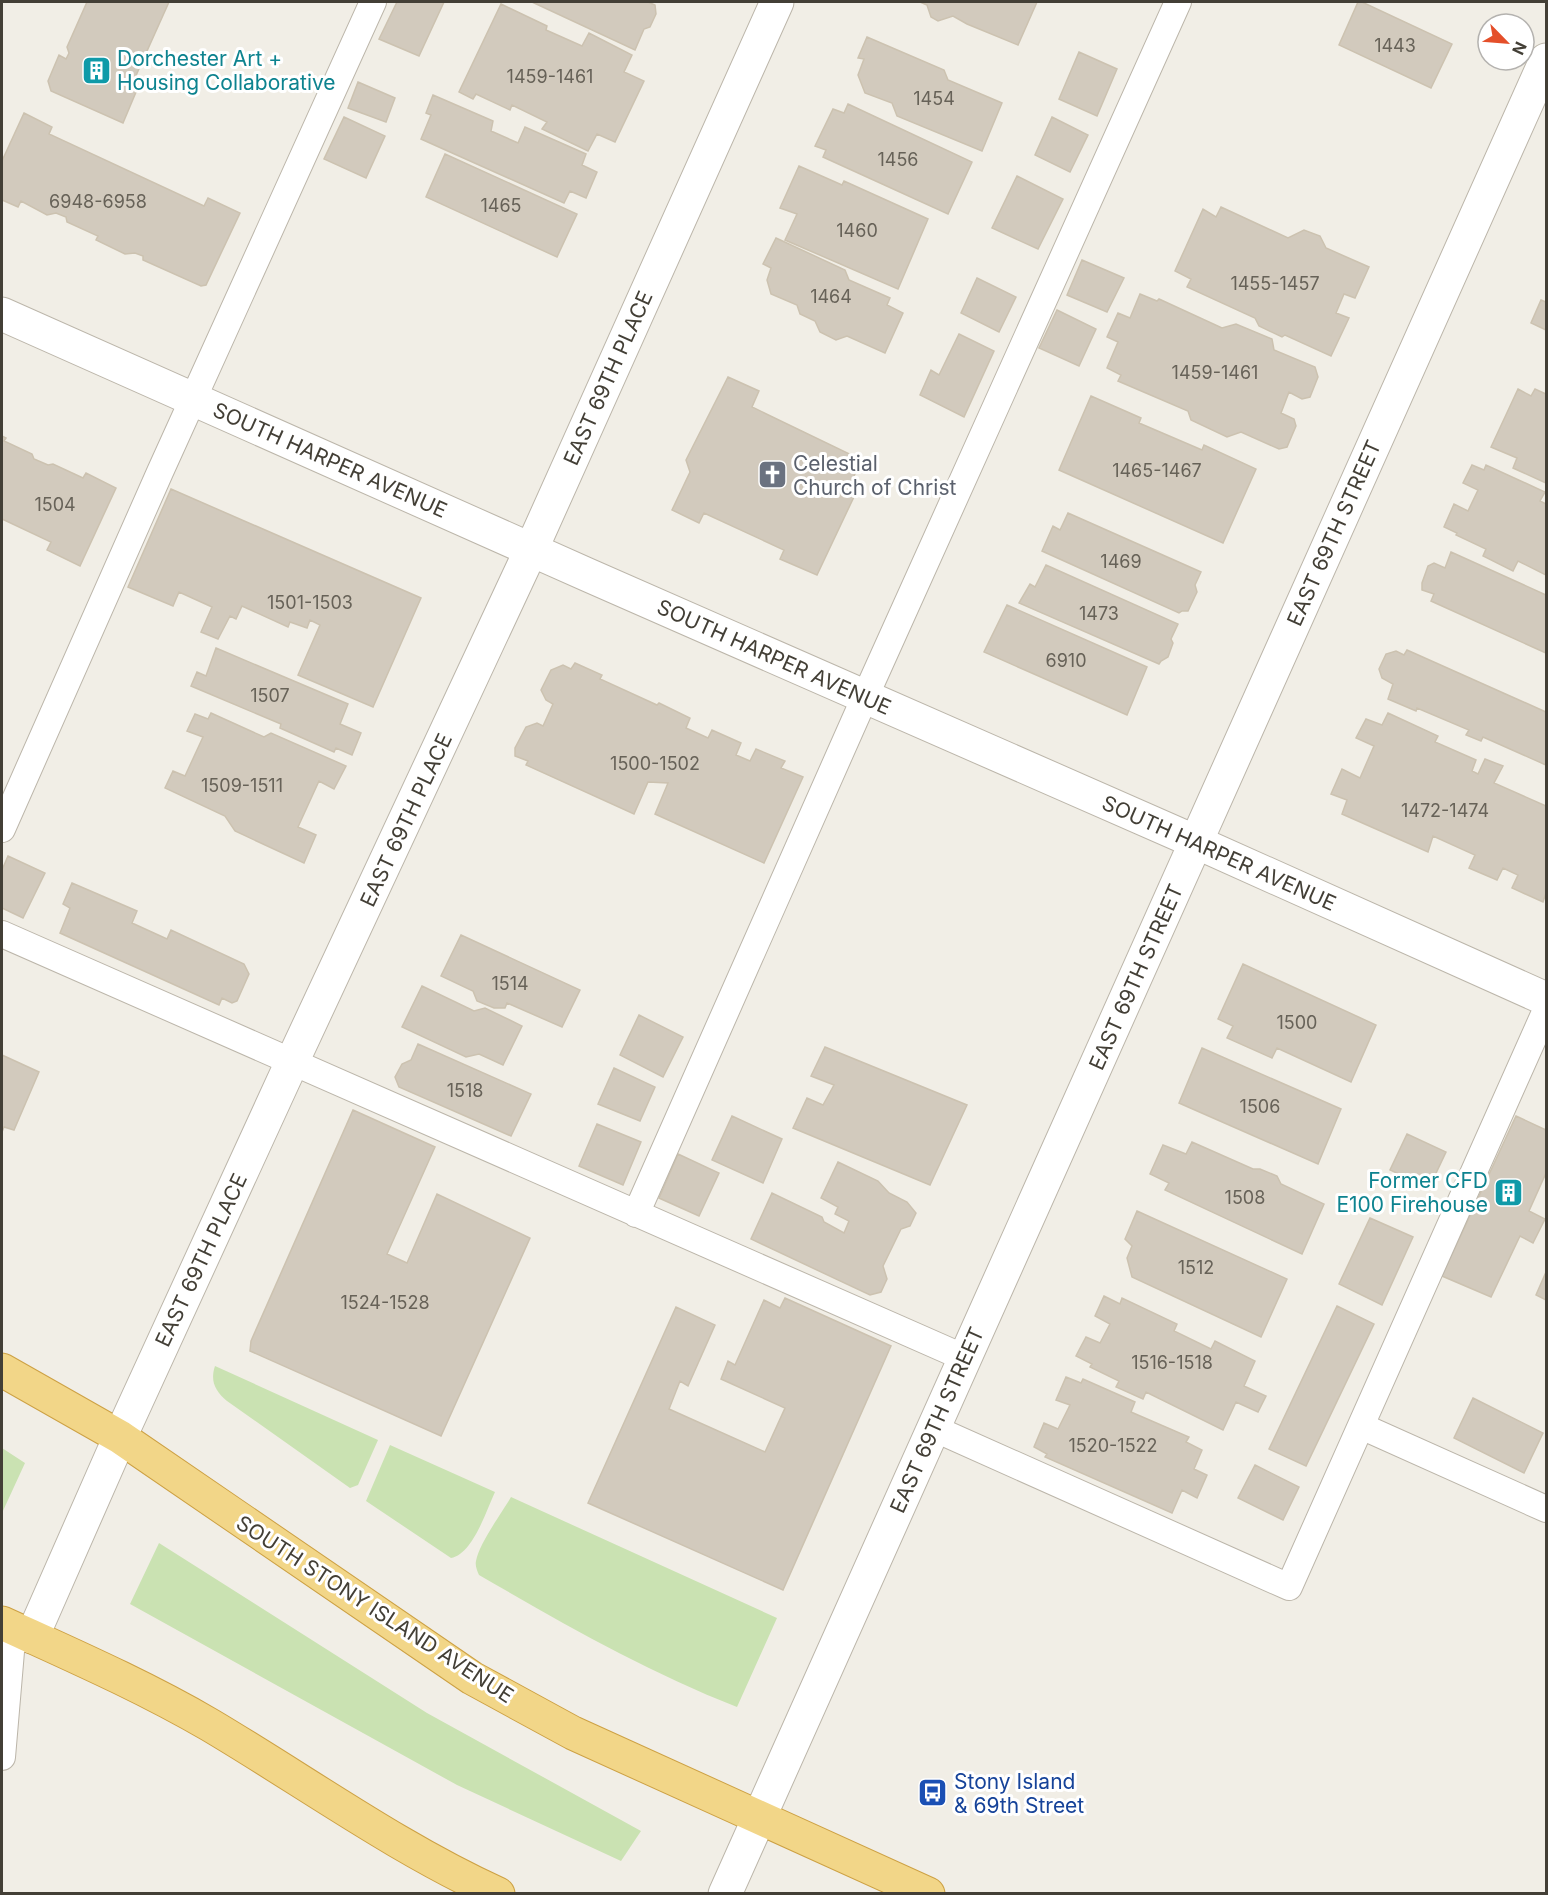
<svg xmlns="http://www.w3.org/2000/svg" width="1548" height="1895" font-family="Inter,sans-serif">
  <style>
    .green { fill: #cae2b2 }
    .building { fill: #d2cabd; stroke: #ccc2b0; stroke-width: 1.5 }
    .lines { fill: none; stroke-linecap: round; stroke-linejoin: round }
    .service-casing { stroke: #bcb6aa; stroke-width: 28 }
    .minor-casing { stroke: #bcb6aa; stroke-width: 35 }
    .trunk-casing { stroke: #cda144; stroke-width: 35 }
    .service { stroke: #fff; stroke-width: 26 }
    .minor { stroke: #fff; stroke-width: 33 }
    .trunk { stroke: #f2d688; stroke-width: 33 }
    .labels { text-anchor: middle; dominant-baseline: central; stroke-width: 6; stroke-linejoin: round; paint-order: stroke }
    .number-label { font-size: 18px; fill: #676258 }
    .culture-label { font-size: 21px; fill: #0d838f; stroke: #fff; text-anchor: start }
    .street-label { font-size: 21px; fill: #433f36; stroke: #fff }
    .worship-label { font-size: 21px; fill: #5b616d; stroke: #fff; text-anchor: start }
    .transit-label { font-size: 21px; fill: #164399; stroke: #fff; text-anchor: start }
  </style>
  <rect width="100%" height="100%" fill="#f1eee6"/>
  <path class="green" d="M215,1366L378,1440L358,1485L350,1488L227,1401C215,1391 210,1381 215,1366Z
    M390,1445L495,1492C486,1511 473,1554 451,1558L366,1501Z
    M2,1448L25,1463L2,1513Z
    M511,1497L777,1618L737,1707C645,1671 564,1624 479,1575C477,1570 475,1566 476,1561C479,1544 501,1514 511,1497Z
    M159,1543L427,1713L641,1831L621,1861L457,1785L130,1604Z"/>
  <path class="building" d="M87,2H169L130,89L136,92L123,123L51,91L48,81L59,55L66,59L69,53L67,47Z
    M397,2H444L419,56L379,39Z
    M532,2H648L655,5L656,14L650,27L644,29L635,50Z
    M920,2H1037L1018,45L967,24L953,16L938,21L931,17L927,5Z
    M1358,2H1362L1452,44L1431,88L1339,45Z
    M501,4L547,26L546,30L582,46L589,33L632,55L624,72L644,81L615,142L597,134L588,151L542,129L547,122L512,105L510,110L476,94L473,99L459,92Z
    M867,37L944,70L948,80L1002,103L982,151L897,116L892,103L865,93L858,75L864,59L858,58Z
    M1079,52L1117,69L1097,116L1059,99Z
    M358,82L395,98L386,122L348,108Z
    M433,95L493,121L491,131L518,143L525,127L586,154L582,165L597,172L586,198L570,191L564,203L421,139L431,115L426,113Z
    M848,104L972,162L948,214L823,157L826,150L815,146L833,109L844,113Z
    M24,113L52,127L49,134L204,206L208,198L240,213L206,285L201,286L143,260V256L135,253L125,254L96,240L98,236L67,222L66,217L56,213L47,215L21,201L18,207L2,200V161Z
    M344,117L385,136L366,178L324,159Z
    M1052,117L1088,135L1070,172L1035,155Z
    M445,154L577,214L557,257L426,197Z
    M799,166L842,185L844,181L928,219L898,289L785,240L797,214L780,208Z
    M1017,176L1063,199L1038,249L992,228Z
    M1221,207L1288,238L1304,230L1320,236L1326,248L1369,267L1355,298L1344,294L1336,313L1349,318L1331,356L1285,335L1282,337L1259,326L1255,318L1187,287L1191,279L1175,271L1203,209L1216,217Z
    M776,238L845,270L849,280L890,298L887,305L903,313L885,353L847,336L836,340L820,332L815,321L800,314L797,305L771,294L767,280L771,268L763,264Z
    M1082,260L1124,278L1107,312L1067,295Z
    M977,278L1016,297L999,332L961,313Z
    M1140,294L1157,301L1159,299L1222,328L1236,324L1272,339L1274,350L1315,367L1318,377L1310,397L1302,399L1289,392L1281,413L1294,419L1296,426L1287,447L1279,449L1241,432L1227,437L1191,420L1188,411L1118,381L1121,375L1107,368L1118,342L1107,337L1118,313L1130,318Z
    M1541,300L1546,302V330L1531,323Z
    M1057,310L1096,329L1079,366L1039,348Z
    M959,334L994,351L964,417L920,395L931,370L939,375Z
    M728,377L759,391L752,407L862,460L853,478L861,482L817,575L780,559L784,550L704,513L699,523L672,510L690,472L686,460Z
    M1518,389L1531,396L1535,389L1546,394V483L1513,468L1517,458L1491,447Z
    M1091,396L1141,418L1139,423L1202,450L1204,445L1256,469L1223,543L1059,470Z
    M2,436L6,438L4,441L32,454L34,459L48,465L53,464L83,478L86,473L116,488L80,566L47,550L51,542L2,519Z
    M1472,465L1484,470L1486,465L1545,492L1540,501L1546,504V575L1518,561L1513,571L1483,556L1486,549L1456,535L1457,533L1444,527L1454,504L1468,511L1478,490L1463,483Z
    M171,489L421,598L373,707L298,675L320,625L310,620L307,628L290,622L288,627L242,606L236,619L230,616L218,639L201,632L212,607L179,592L173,606L128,587Z
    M1068,513L1201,572L1195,585L1197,592L1188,611H1182L1179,613L1042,551L1053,526L1060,530Z
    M1451,552L1546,595V653L1431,601L1434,594L1422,590V583L1428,566L1434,563L1445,568Z
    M1046,565L1178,624L1171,639L1173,643L1168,657L1161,661L1159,664L1019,603L1030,584L1035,587Z
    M1007,605L1147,667L1127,715L984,652Z
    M216,648L348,704L340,724L361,733L352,755L336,748L334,752L280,728L281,724L191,686L197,672L206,676Z
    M1407,650L1546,712V765L1483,737L1481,741L1466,735L1469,730L1417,708L1416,711L1388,699L1393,684L1382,678L1379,669L1386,654L1396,651L1404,655Z
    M575,663L602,675L600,679L657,705L659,703L690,718L686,728L708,738L712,730L741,743L736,755L750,761L756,749L785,761L781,768L803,777L764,863L655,814L668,783L648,782L634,814L526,765L528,761L515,756V748L526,727L537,723L543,726L553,704L546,700L541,690L551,670L563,665L571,669Z
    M211,713L264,737L271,733L346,766L334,789L319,781L298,827L316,835L304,863L235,831L225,816L165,788L173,771L185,776L203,737L187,731L195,714L208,719Z
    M1388,713L1438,736L1435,742L1476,760L1472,771L1478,774L1485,759L1503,766L1494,783L1546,806V893L1543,902L1512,888L1518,875L1503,868L1497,880L1469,868L1475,855L1433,836L1428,852L1342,814L1347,800L1331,794L1342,769L1360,778L1374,746L1356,738L1366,719L1382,725Z
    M8,856L45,873L23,918L2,908V870Z
    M72,883L137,911L132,923L167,939L171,930L244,964L249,974L237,1001L232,1003L222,998L219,1005L60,933L70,908L63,904Z
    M461,935L580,990L562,1027L507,1003L505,1008H494L477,1001L473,991L441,976Z
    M1243,964L1376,1025L1351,1082L1277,1048L1272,1058L1227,1038L1233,1026L1218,1019Z
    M422,986L474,1011L485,1008L522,1026L503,1065L479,1054L466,1057L402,1027Z
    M639,1015L683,1037L663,1077L620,1055Z
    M418,1044L531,1094L511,1136L399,1087L395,1077L402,1064L411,1060Z
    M825,1047L967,1105L930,1185L793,1128L807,1098L823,1105L834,1085L811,1076Z
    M1202,1048L1341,1109L1318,1164L1179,1103Z
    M2,1055L39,1072L14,1130L4,1127L2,1132Z
    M614,1068L655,1087L640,1121L598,1104Z
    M353,1110L435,1147L387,1254L407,1263L437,1194L530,1238L441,1436L250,1351L251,1341Z
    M732,1116L782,1139L763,1183L712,1160Z
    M1516,1116L1546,1130V1173L1529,1211L1545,1219L1533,1243L1520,1236L1491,1297L1442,1276Z
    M597,1124L641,1142L623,1185L579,1166Z
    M1407,1134L1446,1152L1429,1188L1390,1170Z
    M1192,1142L1253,1169H1260L1277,1176L1281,1184L1324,1204L1302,1254L1165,1190L1169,1183L1150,1174L1163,1145L1186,1154Z
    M678,1154L719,1173L699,1216L659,1198Z
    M838,1162L878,1181L889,1193L907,1202L916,1213L910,1226L901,1229L883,1266L887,1279L881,1292L870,1295L751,1239L772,1193L822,1217L824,1222L844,1233L849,1221L835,1214L838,1207L821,1198Z
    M1137,1211L1287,1279L1261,1337L1132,1277L1127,1258L1132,1246L1125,1239Z
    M1370,1218L1413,1237L1382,1305L1339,1284Z
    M1546,1272V1300L1536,1295Z
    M1104,1296L1120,1304L1122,1298L1177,1324L1174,1331L1211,1349L1215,1341L1255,1361L1244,1386L1266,1396L1258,1412L1236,1402L1223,1430L1146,1392L1143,1399L1116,1387L1119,1381L1090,1367L1092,1364L1076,1356L1086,1337L1100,1343L1110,1324L1095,1316Z
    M785,1298L891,1346L783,1590L588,1503L676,1307L715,1325L688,1386L680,1381L669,1409L765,1452L785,1408L721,1379L728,1361L735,1365L764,1300L780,1308Z
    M1337,1306L1374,1324L1306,1466L1269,1449Z
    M1066,1377L1081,1383L1083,1379L1135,1402L1131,1412L1189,1437L1186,1442L1202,1450L1194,1469L1207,1475L1197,1498L1182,1490L1172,1513L1045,1457L1047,1454L1034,1447L1044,1423L1058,1429L1070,1405L1056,1400Z
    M1473,1398L1543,1433L1524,1473L1454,1438Z
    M1255,1465L1299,1487L1283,1520L1238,1498Z"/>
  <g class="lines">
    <defs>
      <path id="service" d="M2,829L160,472L373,2
        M2,934L965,1358
        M636,1214L865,697L1178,2
        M1361,1426L1546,1509
        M933,1428L1289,1587L1546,1010
        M2,1757L13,1628"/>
      <path id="minor" d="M2,314L588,575L1196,842L1546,999
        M32,1637L120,1437L292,1062L531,550L777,2
        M725,1894L1546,60"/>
      <path id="trunk" d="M2,1370L120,1437L472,1678L573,1733L928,1894
        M2,1623C72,1655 143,1686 210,1725C306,1782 397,1848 498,1894"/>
    </defs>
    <use href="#service" class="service-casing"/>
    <use href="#minor" class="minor-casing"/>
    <use href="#trunk" class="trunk-casing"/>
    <use href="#service" class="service"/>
    <use href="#minor" class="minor"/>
    <use href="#trunk" class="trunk"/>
  </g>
  <defs>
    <symbol id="building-square" viewBox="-11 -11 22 22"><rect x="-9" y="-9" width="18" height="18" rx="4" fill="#0f9aa8" stroke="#fff"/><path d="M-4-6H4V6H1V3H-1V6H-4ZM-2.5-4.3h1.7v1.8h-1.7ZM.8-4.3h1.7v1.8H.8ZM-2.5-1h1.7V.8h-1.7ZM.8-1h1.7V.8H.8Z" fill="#fff"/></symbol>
    <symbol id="church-square" viewBox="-11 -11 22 22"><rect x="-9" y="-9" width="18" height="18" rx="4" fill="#6b7280" stroke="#fff"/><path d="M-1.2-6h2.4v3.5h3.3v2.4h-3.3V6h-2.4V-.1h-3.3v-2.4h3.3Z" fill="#fff"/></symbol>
    <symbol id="bus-square" viewBox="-11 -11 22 22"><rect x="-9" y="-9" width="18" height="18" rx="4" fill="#1a4fb4" stroke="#fff"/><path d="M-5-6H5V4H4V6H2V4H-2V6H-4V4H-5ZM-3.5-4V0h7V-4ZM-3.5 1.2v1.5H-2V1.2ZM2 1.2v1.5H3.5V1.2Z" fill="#fff"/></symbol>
  </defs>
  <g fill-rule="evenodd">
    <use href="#building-square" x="80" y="54" width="33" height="33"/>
    <use href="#church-square" x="756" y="458" width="33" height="33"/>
    <use href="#building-square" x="1492" y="1176" width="33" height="33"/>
    <use href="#bus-square" x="916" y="1776" width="33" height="33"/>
  </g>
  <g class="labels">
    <g class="number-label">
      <text x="1395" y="45">1443</text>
      <text x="550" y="76">1459-1461</text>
      <text x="934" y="98">1454</text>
      <text x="898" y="159">1456</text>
      <text x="98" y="201">6948-6958</text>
      <text x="501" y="205">1465</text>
      <text x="857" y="230">1460</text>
      <text x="1275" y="283">1455-1457</text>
      <text x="831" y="296">1464</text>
      <text x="1215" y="372">1459-1461</text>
      <text x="1157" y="470">1465-1467</text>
      <text x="55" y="504">1504</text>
      <text x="1121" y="561">1469</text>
      <text x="310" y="602">1501-1503</text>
      <text x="1099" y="613">1473</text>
      <text x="1066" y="660">6910</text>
      <text x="270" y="695">1507</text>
      <text x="655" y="763">1500-1502</text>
      <text x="242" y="785">1509-1511</text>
      <text x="1445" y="810">1472-1474</text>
      <text x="510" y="983">1514</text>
      <text x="1297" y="1022">1500</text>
      <text x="465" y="1090">1518</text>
      <text x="1260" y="1106">1506</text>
      <text x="1245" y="1197">1508</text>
      <text x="1196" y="1267">1512</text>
      <text x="385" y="1302">1524-1528</text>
      <text x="1172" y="1362">1516-1518</text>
      <text x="1113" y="1445">1520-1522</text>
    </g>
    <g class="culture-label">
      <text x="117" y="58">Dorchester Art +<tspan x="117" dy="24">Housing Collaborative</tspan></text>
      <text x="1488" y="1180" text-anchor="end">Former CFD<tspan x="1488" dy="24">E100 Firehouse</tspan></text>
    </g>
    <g class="street-label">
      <text transform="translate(608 378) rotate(-66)">EAST 69TH PLACE</text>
      <text transform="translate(330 460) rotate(24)">SOUTH HARPER AVENUE</text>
      <text transform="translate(1334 533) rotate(-66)">EAST 69TH STREET</text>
      <text transform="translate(774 657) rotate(24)">SOUTH HARPER AVENUE</text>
      <text transform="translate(406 820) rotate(-65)">EAST 69TH PLACE</text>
      <text transform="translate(1219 853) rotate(24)">SOUTH HARPER AVENUE</text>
      <text transform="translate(1136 977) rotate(-66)">EAST 69TH STREET</text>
      <text transform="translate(201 1260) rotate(-65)">EAST 69TH PLACE</text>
      <text transform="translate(937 1420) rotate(-66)">EAST 69TH STREET</text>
      <text transform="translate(375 1609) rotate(33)">SOUTH STONY ISLAND AVENUE</text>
    </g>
    <g class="worship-label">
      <text x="793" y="463">Celestial<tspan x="793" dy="24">Church of Christ</tspan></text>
    </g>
    <g class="transit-label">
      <text x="954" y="1781">Stony Island<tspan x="954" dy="24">&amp; 69th Street</tspan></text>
    </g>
  </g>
  <rect width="1548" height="1895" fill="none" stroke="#433f36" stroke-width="6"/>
  <g transform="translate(1506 42) rotate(115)"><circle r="28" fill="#ffffff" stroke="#b4b2af" stroke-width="1.5"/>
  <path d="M0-4.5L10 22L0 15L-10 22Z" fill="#e44f2a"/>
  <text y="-9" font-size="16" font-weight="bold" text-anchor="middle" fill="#433f36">N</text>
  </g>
</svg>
